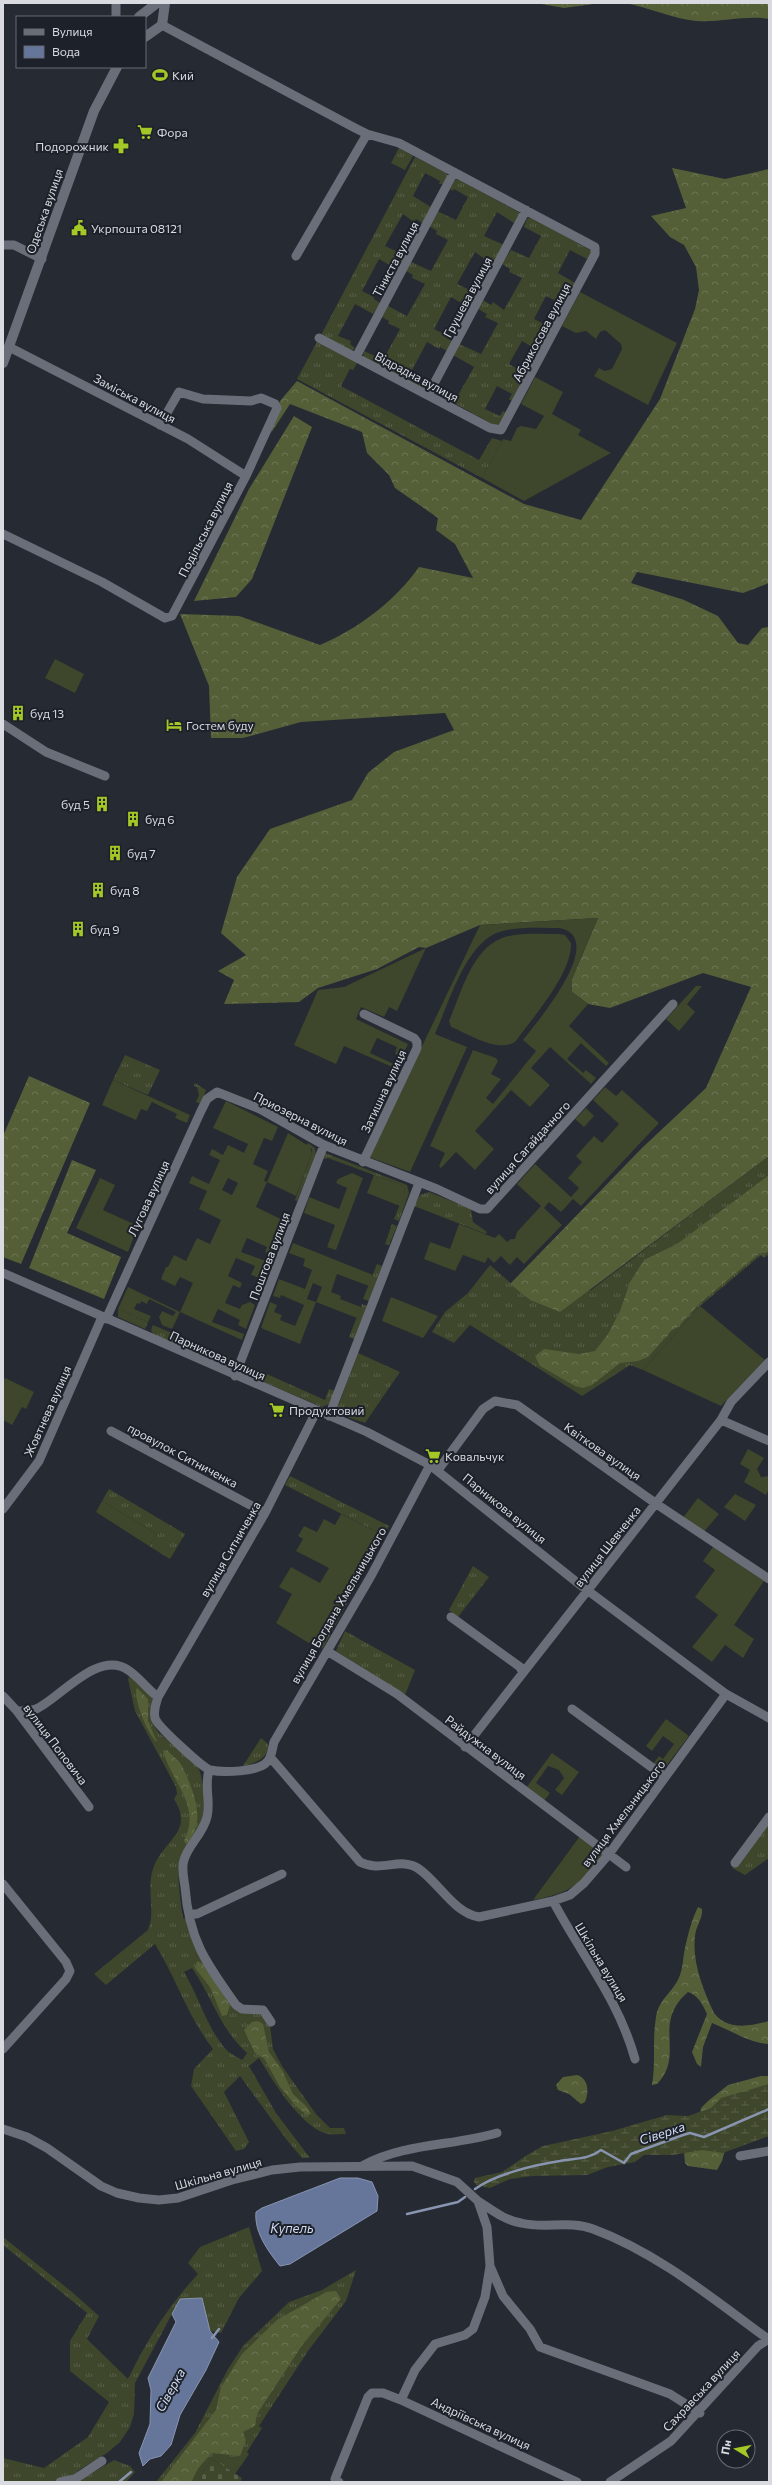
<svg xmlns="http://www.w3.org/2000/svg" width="772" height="2485" font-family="Commissioner,sans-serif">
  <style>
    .grass { fill: url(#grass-tufts); fill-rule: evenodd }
    .forest { fill: url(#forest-crowns) }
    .wetland { fill: url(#wetland-marsh) }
    .cemetery { fill: url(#cemetery-stones) }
    .garden { fill: #3e462b; fill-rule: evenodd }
    .water { fill: #66769b; stroke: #8894b0 }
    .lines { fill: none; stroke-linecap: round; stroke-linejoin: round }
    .stream { stroke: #8894b0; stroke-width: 2.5 }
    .minor { stroke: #6a6e79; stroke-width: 9 }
    .tertiary { stroke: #6a6e79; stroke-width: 10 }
    .labels { text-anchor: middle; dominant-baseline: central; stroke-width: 4; stroke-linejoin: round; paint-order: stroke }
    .poi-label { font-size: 12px; fill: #d9dbe1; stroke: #1d2129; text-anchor: start }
    .street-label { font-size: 12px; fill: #d9dbe1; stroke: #1d2129 }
    .water-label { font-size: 13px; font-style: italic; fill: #d0dcf4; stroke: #1d2129 }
  </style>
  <defs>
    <pattern id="grass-tufts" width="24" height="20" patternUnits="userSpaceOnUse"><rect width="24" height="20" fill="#3e462b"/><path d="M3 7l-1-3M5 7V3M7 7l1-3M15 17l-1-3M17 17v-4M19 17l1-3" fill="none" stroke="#596049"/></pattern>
    <pattern id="forest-crowns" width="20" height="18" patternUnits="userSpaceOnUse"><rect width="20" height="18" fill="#545f38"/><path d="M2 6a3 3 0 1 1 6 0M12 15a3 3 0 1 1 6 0" fill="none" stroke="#6c7554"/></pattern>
    <pattern id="wetland-marsh" width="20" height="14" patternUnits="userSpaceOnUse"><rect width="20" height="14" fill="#3e462b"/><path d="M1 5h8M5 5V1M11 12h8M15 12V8" fill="none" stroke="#596049"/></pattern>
    <pattern id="cemetery-stones" width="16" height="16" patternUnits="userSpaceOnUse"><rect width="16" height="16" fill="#3e462b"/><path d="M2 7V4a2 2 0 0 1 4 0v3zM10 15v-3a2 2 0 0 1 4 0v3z" fill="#596049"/></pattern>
  </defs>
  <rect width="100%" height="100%" fill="#262a33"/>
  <path class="grass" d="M399,148L413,156L405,170L391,163Z
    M415,157L446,173L447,176L443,184H439L440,181L425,173L413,196L431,207L423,223L416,219L414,222L403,214L385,246L398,252L397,254L404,258L399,268L392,264L391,266L379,259L362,291L374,297V299L380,303L373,314L355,304L338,336L351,341L350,344L355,348L352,351L321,335Z
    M458,179L520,213L514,223L497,212L484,236L504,245L495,261L488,257L486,260L475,252L457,284L470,290L469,293L476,296L471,306L464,302L463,304L451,297L434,329L446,335L445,337L452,341L447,351L440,347L439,349L427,342L410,374L423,379L422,382L428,386L424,389L363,357L364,351L383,360L400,329L388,323L389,321L382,317L388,306L407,316L425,284L412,278L413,275L406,271L411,262L431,271L448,240L436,234L437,231L429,226L437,211L456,220L468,197L454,189L453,191L450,189L455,180Z
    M530,217L592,251L587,259L570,250L558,273L575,283L560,311L557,309L560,303L546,296L534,319L548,326L552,320L554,322L534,358L532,356L536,349L522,341L509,364L523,372L527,365L530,367L512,401L509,399L512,394L497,386L485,409L500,416L503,411L507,413L499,425H494L434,392L435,389L444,393L445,392L456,399L474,367L453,355L459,344L481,354L498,323L485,317L487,314L478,309L483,300L491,305L493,302L504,310L522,278L509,272L510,269L502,264L511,250L529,258L541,236L524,227L527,219Z
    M318,340L357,363L353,370L350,369L341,386L479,460L492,438L502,441L482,478L297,379Z
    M125,1055L160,1070L148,1095L113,1080Z
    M195,1083L206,1090L201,1104L196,1102L199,1095L197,1087L194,1086Z
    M308,1143L315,1148L316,1155L297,1201L295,1200L312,1153V1149L306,1145Z
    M325,1153L407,1185L409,1193L399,1221L394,1219L405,1192L404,1186L328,1158L325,1159L321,1157Z
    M769,1156V1254L764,1258L761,1255L700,1306L643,1370L630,1365L582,1396L470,1325L454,1343L432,1332L445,1312L468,1293L490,1265L530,1300L591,1290Z
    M429,1192L471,1209L473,1222L487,1232L486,1234L414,1206L420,1195Z
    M392,1224L397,1226L389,1245L385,1244Z
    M377,1264L382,1266L369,1301L363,1299Z
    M362,1304L367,1306L354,1339L349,1337Z
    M118,1309L148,1322L145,1329L118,1317Z
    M153,1325L235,1360L237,1361L234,1368L231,1369L153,1334L151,1330Z
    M358,1353L400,1372L365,1423L341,1415L337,1409Z
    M247,1365L325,1400L329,1389L335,1391L329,1404L322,1407L245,1374Z
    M290,1476L389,1526L323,1648L320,1649L317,1648L379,1533L285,1485Z
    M109,1489L185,1534L170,1559L149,1546L157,1534L102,1501Z
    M473,1566L489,1577L458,1617L449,1610Z
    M345,1631L415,1670L405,1695L336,1651Z
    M130,1675L152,1696L155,1727L159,1733L197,1764C205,1781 207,1814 198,1831C193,1840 183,1850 180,1860C176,1871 181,1906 183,1918L187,1919L234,2006L258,2011L270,2025L273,2049L282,2066L316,2114L330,2128H344L346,2134C340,2134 332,2135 327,2134C300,2126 273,2081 259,2058L249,2066L276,2113L310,2158H302L286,2139L240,2076L224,2092L249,2142L244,2149L236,2151L191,2086L194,2069L213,2049C188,2017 176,1978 155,1944L106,1985L94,1974L148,1930C156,1911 146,1889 153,1869C163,1839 195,1833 174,1799L177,1794L176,1787L135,1711L128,1679ZM192,1968C212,1997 220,2029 247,2053L242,2060C236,2056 228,2053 224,2047C207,2027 198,1995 184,1972Z
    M261,1738L268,1744C270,1758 254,1764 243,1766Z
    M769,1822V1858L745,1875L732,1868Z
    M249,2227L262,2271L239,2298L221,2333L210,2331L202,2299H180L135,2383L134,2414L130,2427L120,2442L107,2453L79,2470L67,2482H3V2458L44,2468L88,2437L109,2402L70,2371V2341L87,2313L3,2245V2237L72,2292L99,2316L87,2339L128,2379C146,2341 169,2305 198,2274L188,2263L200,2247Z
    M356,2270L346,2301L308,2351L259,2426L262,2428L247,2452L249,2454L235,2474L212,2459L204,2470L200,2482H156L195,2433L228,2369L243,2346L289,2302L322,2290Z
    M114,2460L130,2466L135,2472L126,2482H77Z"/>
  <path class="forest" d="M536,3H601L564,8Z
    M624,3H769V19C745,15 720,23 696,21C674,19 648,7 624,3Z
    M672,168L725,179L769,169V583L743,593L637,572L631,583L684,600L718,616L738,643L748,645L762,628L769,627V1156L560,1312L530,1300L510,1284L642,1148L706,1088L751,987L703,973L610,1008L588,1004L572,992V979L598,918L480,925L426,948L419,947L377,969L318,988L299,1002L224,1004L234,980L218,971L246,955L221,933L237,877L270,829L352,800L368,773L394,752L454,730L445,713L301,722L243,738H211L209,686L180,614L239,616L320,645C358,629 395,601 419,567L473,578L455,544L436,530L438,518L395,488L389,475L367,453L362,432L290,404L271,433L280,401L297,381L524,504L581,520L660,399L695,309L699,290L696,267L684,245L670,237L651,216L686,208Z
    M294,416L312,427L252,579L236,597L194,601L249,489Z
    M29,1076L90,1103L21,1264L3,1257V1136Z
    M72,1160L96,1170L67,1233L121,1257L104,1299L29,1268Z
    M769,1175V1251L766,1253H760L700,1303L678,1327L672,1330L648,1357L638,1361L620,1363L592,1385L583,1388L575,1386L540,1366L535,1356L544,1349L579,1354L595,1351L608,1334L620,1311L630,1282L644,1260L677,1244Z
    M137,1688L148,1699V1721L157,1742C148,1736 132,1696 137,1688Z
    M167,1750C171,1755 179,1760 182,1766C193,1790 208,1822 186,1844L184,1841C202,1805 171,1782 163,1751Z
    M698,1907L702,1909C703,1918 696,1926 695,1936C692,1963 703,1989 714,2013C728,2031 750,2026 769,2021V2044C749,2043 730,2030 712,2023L703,2047L701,2067L697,2064L692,2052L707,2014C703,2005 698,1995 688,1992C651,2024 686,2054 657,2084L652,2085C656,2062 652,2040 656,2017C659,1998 674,1992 680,1975C683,1967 683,1957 685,1948C688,1934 692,1919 698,1907Z
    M197,1961L203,1964L230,2005L227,2015L222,2016L210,1987L195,1968Z
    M258,2021L263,2024L269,2052L282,2070L293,2094L307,2107L311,2114L307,2115L298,2108L280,2087L264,2058L255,2053L244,2030L252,2022Z
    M577,2075C589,2079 589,2092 585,2102L581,2104L569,2094L558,2090L556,2085L563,2077Z
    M761,2076H769V2134L726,2147L722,2161L717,2170L688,2166L685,2163L684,2152L697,2130L701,2108L708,2101L728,2085Z
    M336,2291L341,2299L303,2344L257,2414L255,2426L243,2432L246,2440L240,2456L212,2453L199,2467L191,2482H161L216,2410L221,2387L242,2354L277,2320L326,2292Z"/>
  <path class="wetland" d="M769,2084V2136L723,2153L702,2150L673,2155H644L635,2162L608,2167L587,2175L532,2176L510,2179L490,2188L476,2185L474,2182L475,2178L502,2172L527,2155L543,2146L612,2131L667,2115L688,2116L711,2108L721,2098Z"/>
  <path class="cemetery" d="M212,2459L242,2478L240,2482H200L204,2470Z"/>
  <path class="garden" d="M580,292L677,343L648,405L594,376L599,368L605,371L612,369L622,349L621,344L605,330L600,332L596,339L586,331L576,333L562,326Z
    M535,377L563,392L552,414L581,430L578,435L611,453L524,501L482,478L503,439L511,441L517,428L521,426L536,429L544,416L521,404Z
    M55,659L84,674L75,693L45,678Z
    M598,918L572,979V992L588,1004L569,1026L609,1063L606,1066L581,1043L567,1059L583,1073L586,1070L596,1078L591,1084L550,1047L531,1068L550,1085L530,1107L511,1090L475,1131L494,1149L475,1170L456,1152L441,1168L439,1166L445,1153L430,1146L473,1050L496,1058L498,1061L491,1074L501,1079L486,1098L493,1104L536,1051L523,1040C537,1022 608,939 560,928C541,928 518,926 499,932C465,944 449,1003 435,1034L467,1047L410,1172L369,1157L480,925Z
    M559,934L565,935L571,943C572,974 533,1017 515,1042C497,1053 469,1034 451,1027L449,1021C461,994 471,950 502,938C518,932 541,934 559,934Z
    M426,948L397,1011L389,1007L384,1017L361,1007L356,1019L408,1044L402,1057L395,1054L397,1047L377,1038L370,1053L398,1066L397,1069L344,1046L336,1064L294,1045L318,990L344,987Z
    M696,986H702L687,1004L695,1012L679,1031L666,1019Z
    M113,1080L190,1115L187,1123L175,1118L177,1114L152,1102L147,1111L141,1109L136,1120L102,1105Z
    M605,1087L616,1096L622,1090L659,1123L581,1206L573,1199L561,1212L549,1202L544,1208L562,1225L524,1264L517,1257L510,1265L501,1256L494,1263L488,1257L485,1263L463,1255L455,1271L424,1259L430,1242L450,1249L459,1224L495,1238L499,1234L507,1242L511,1239H515L517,1232L541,1206L517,1184L535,1164L571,1197L579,1188L568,1178L582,1162L576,1156L594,1136L602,1143L619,1124L593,1100Z
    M226,1101L278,1127L272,1141L264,1138L253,1164L268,1171L264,1181L267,1182L288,1133L310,1147L312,1153L296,1196L267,1182L256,1207L287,1222L274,1256L265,1252L267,1247L247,1238L241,1252L271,1263L265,1280L251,1275L255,1266L236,1258L228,1276L242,1283L240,1288L233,1285L225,1303L240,1309L242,1305L250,1302L255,1305L246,1329L238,1325L240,1320L218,1309L212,1322L244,1334L242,1340L180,1312L172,1329L162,1325L159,1317L162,1311L173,1316L176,1312L149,1299L147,1304L141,1301L140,1304L137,1303L134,1309L151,1316L148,1322L118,1309L128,1287L180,1312L193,1283L180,1277L175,1286L161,1279L166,1267H168L174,1255L186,1261L197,1238L210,1244L221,1220L199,1209L207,1191L189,1183L192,1176L209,1184L220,1160L209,1155L212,1149L223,1155L228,1145L244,1153L248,1144L213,1128ZM228,1178L238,1183L232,1195L222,1190Z
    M586,1108L594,1116L584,1127L575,1119Z
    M352,1173L363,1178L336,1250L327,1247L335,1225L304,1213L309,1197L339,1209L347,1188L336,1183L338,1179Z
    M374,1175L404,1186L405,1192L400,1206L367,1193Z
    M100,1178L115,1185L103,1210L138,1226L128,1252L76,1228Z
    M293,1243L373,1275L369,1286L337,1274L331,1292L341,1296L340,1299L361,1307L357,1318L316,1302L300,1344L261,1328L270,1302L277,1305L274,1312L282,1315L280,1320L295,1326L304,1305L281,1295L280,1298L273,1296L279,1279L305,1289L312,1270L303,1266L305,1259L289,1253ZM313,1283L322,1287L316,1302L307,1299Z
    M391,1297L438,1316L423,1338L382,1321Z
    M700,1306L765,1360L721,1406L643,1370Z
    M5,1378L34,1392L26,1409L22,1407L12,1425L3,1420V1381Z
    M748,1449L764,1458L757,1469L761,1477L769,1476V1489L766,1495L744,1482L750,1470L740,1464Z
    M735,1494L756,1505L745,1521L724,1507Z
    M698,1498L719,1514L703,1533L682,1519Z
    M102,1501L157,1534L149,1546L96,1512Z
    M341,1514L379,1533L317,1648L276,1623L292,1594L279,1587L291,1567L320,1583L329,1568L296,1551L303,1539L298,1536L304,1526L317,1532L324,1519L335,1525Z
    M713,1547L764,1581L734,1625L754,1639L743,1658L725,1645L712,1662L692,1647L718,1615L695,1597L715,1570L703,1561Z
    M666,1719L689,1736L664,1769H659L653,1764L659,1756L663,1759L674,1744L663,1736L652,1751L646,1746Z
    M552,1753L579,1772L562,1795L555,1790L564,1778L559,1770L548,1766L536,1783L550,1793L544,1801L526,1788Z
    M580,1836L603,1854V1857C578,1885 571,1893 533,1900Z"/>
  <path class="water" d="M340,2178H358L372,2182L378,2196L377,2211L290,2264L280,2266C268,2251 254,2232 256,2212L262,2208Z
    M202,2298L210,2331L219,2342L206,2370L180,2415L171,2445L161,2456L150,2459L143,2466L139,2453L150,2424L151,2390L148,2378L176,2322L172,2314L180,2299Z"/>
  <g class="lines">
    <path class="stream" d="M475,2189C496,2174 534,2165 560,2161C575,2158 588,2160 601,2150L624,2163L631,2154L683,2135L690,2133L704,2137L769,2109
      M407,2214L458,2202L465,2197
      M212,2338L219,2329
      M119,2482L131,2472"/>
    <path class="minor" d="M116,5V17
      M162,25L355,128L367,134L399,143L595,247V254L501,430L490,428L319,338
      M3,245H14L42,259
      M296,256L367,134
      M9,347L188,439L246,476
      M356,357L454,172
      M428,395L526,210
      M3,534L102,582L165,618L172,616L246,476L277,408L275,404L261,398L251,401L203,399L179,392L160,425
      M3,724L46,752L105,776
      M363,1162L417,1048V1042L414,1038L364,1014
      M3,1273L367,1432L430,1465L579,1584L726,1694L769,1718
      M106,1319L201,1111L207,1099L217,1092L260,1109L324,1145L437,1189L480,1209H487L673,1004
      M235,1376L324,1145
      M317,1410L265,1513L158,1697C156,1704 153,1710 155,1718C157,1726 202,1767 210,1770C223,1773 258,1772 267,1762C272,1757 272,1749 274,1742L371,1576L430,1465
      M329,1416L419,1183
      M721,1420L769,1441
      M111,1431L265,1513
      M438,1470L483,1409L495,1401L517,1405L658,1505L769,1579
      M3,1509L39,1461L102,1317
      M451,1617L520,1667L523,1673
      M327,1651L397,1694L626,1867
      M3,1696L17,1711L89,1807
      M572,1709L665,1777
      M17,1711C23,1711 30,1711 36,1709C59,1699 98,1649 128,1670C139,1677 147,1689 158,1697
      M465,1747L721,1420L731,1402L769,1362
      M270,1757L360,1862C381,1873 401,1856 419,1869C439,1883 454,1913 479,1917L553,1901L570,1895L584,1883L609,1854L726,1694
      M209,1770C204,1787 211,1802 207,1817C203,1834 188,1845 184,1860C181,1868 184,1879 185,1887C189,1940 206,1963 236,2005L242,2009L263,2010L271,2022
      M735,1863L769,1817
      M3,1884L66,1962L70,1971L66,1979L3,2049
      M553,1901C582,1956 618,1998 635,2059
      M189,1914H197L282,1874
      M3,2129L27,2137L47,2148L101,2186L117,2193L139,2198L159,2200L178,2198L232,2180L272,2170L300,2167L412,2166L457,2182L478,2201L487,2227L490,2266L485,2297L473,2329L465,2335L435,2344L415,2370L401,2400
      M740,2156L769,2151
      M364,2165C405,2143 453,2146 497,2133
      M478,2201C492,2210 504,2220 521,2223C545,2229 569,2220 593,2229C658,2253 713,2299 768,2339
      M490,2266L503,2296L530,2329L540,2347L670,2394L700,2413
      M60,2482L75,2479L102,2461
      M339,2482L335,2479L368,2397L372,2393H383L401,2400L577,2482
      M610,2482L671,2441L758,2346L769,2339"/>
    <path class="tertiary" d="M139,17L157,3
      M145,37L162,25L165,3
      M3,363L94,111L117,67"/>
  </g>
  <defs>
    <symbol id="stadium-bare" viewBox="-9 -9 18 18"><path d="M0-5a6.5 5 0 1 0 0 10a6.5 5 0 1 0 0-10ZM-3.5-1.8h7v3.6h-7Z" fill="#a4c825" stroke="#1d2129" stroke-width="2.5" paint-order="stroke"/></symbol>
    <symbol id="supermarket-bare" viewBox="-9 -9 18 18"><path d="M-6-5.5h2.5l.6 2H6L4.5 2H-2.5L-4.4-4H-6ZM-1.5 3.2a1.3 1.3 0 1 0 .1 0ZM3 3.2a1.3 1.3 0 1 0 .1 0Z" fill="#a4c825" stroke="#1d2129" stroke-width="2.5" paint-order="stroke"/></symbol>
    <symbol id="pharmacy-bare" viewBox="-9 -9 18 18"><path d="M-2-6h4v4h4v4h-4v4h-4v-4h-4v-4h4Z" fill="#a4c825" stroke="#1d2129" stroke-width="2.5" paint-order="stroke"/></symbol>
    <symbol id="civic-bare" viewBox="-9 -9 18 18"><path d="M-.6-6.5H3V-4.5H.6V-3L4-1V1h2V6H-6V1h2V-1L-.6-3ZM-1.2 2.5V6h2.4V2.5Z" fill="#a4c825" stroke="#1d2129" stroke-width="2.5" paint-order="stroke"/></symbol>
    <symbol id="building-bare" viewBox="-9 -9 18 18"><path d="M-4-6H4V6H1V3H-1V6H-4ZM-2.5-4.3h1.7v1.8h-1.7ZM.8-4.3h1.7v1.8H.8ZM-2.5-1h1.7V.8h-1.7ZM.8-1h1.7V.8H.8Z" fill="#a4c825" stroke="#1d2129" stroke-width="2.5" paint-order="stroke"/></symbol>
    <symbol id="hotel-bare" viewBox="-9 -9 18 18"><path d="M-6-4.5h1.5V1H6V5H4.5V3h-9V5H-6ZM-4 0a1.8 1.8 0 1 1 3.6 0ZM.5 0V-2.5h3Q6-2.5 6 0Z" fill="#a4c825" stroke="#1d2129" stroke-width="2.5" paint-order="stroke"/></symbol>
  </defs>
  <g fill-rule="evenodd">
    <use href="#stadium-bare" x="149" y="64" width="22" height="22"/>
    <use href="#supermarket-bare" x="134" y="121" width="22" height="22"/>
    <use href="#pharmacy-bare" x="110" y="135" width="22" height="22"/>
    <use href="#civic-bare" x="68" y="217" width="22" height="22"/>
    <use href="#building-bare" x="7" y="702" width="22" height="22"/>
    <use href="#hotel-bare" x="163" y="714" width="22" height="22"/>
    <use href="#building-bare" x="91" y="793" width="22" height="22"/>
    <use href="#building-bare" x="122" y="808" width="22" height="22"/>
    <use href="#building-bare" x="104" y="842" width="22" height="22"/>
    <use href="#building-bare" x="87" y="879" width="22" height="22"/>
    <use href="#building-bare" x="67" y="918" width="22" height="22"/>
    <use href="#supermarket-bare" x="266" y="1399" width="22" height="22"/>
    <use href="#supermarket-bare" x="422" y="1445" width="22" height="22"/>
  </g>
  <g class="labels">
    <g class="poi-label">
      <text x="172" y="75">Кий</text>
      <text x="157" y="132">Фора</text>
      <text x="109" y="146" text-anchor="end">Подорожник</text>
      <text x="91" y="228">Укрпошта 08121</text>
      <text x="30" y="713">буд 13</text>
      <text x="186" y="725">Гостем буду</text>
      <text x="90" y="804" text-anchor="end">буд 5</text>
      <text x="145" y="819">буд 6</text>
      <text x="127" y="853">буд 7</text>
      <text x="110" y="890">буд 8</text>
      <text x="90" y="929">буд 9</text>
      <text x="289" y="1410">Продуктовий</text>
      <text x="445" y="1456">Ковальчук</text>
    </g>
    <g class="street-label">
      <text transform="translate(44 211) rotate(-71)">Одеська вулиця</text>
      <text transform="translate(395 259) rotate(-62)">Тіниста вулиця</text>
      <text transform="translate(467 297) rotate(-62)">Грушева вулиця</text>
      <text transform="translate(541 332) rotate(-62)">Абрикосова вулиця</text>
      <text transform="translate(417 376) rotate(28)">Відрадна вулиця</text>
      <text transform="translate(135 398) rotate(28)">Заміська вулиця</text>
      <text transform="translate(205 529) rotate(-63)">Подільська вулиця</text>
      <text transform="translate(383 1091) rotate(-65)">Затишна вулиця</text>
      <text transform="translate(301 1118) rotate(27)">Приозерна вулиця</text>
      <text transform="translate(527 1147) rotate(-48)">вулиця Сагайдачного</text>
      <text transform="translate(148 1198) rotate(-65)">Лугова вулиця</text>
      <text transform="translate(269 1256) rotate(-69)">Поштова вулиця</text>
      <text transform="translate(218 1355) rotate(24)">Парникова вулиця</text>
      <text transform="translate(47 1411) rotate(-66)">Жовтнева вулиця</text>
      <text transform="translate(603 1451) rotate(35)">Квіткова вулиця</text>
      <text transform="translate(183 1455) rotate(28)">провулок Ситниченка</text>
      <text transform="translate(505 1508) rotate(39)">Парникова вулиця</text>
      <text transform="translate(607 1546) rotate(-52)">вулиця Шевченка</text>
      <text transform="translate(230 1549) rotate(-60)">вулиця Ситниченка</text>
      <text transform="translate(338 1605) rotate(-60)">вулиця Богдана Хмельницького</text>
      <text transform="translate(56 1744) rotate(53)">вулиця Поповича</text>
      <text transform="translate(486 1747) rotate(37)">Райдужна вулиця</text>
      <text transform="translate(623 1813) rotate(-53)">вулиця Хмельницького</text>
      <text transform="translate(602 1962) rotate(59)">Шкільна вулиця</text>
      <text transform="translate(218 2173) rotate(-16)">Шкільна вулиця</text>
      <text transform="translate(701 2390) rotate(-47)">Сахравська вулиця</text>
      <text transform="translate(481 2423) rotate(25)">Андріївська вулиця</text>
    </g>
    <g class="water-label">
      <text transform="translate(662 2133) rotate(-18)">Сіверка</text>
      <text x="292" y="2228">Купель</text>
      <text transform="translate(170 2390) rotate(-61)">Сіверка</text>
    </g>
  </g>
  <rect width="772" height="2485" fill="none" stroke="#d9dbe1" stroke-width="8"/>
  <rect x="16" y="16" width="130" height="52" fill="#1d2129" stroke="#686b73"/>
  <rect x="24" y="29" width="20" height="6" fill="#6a6e79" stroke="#686b73"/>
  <text x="52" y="36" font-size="12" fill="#d9dbe1">Вулиця</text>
  <rect x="24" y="46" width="20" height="12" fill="#66769b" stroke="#686b73"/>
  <text x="52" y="56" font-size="12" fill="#d9dbe1">Вода</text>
  <g transform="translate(736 2449) rotate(280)"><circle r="19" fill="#1d2129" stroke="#686b73"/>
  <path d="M0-3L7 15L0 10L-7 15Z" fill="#a4c825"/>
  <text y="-6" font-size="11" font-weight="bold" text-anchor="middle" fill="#d9dbe1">Пн</text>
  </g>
</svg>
